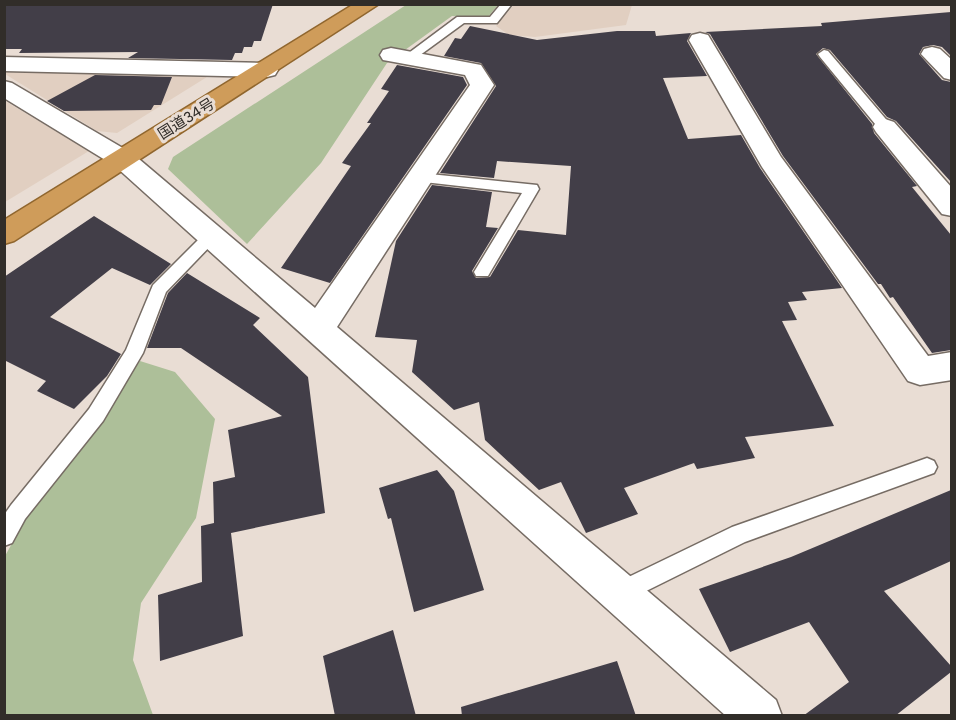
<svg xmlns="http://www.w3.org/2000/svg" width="956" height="720" font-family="Overpass,'Noto Sans JP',sans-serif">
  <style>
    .built { fill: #e1cfc1 }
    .green { fill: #adbf99 }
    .building { fill: #423e48 }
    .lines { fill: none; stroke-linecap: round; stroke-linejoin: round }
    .service-casing { stroke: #766c64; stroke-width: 3 }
    .minor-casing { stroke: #766c64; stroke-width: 3 }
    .trunk-casing { stroke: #90662e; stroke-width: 3 }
    .service { fill: #fff; fill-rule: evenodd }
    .minor { fill: #fff; fill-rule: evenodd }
    .trunk { fill: #cf9c5a; fill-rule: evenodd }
    .labels { text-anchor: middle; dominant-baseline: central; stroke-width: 6; stroke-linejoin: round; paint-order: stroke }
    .far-street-label { font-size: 15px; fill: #312d29; stroke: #e9ddd4 }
  </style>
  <rect width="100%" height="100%" fill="#e9ddd4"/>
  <path class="built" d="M514,5H632L626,25L535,37L509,35L496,26Z
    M4,71L215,72L117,133L97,131L5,74Z
    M5,101L89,151L5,202Z"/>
  <path class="green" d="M406,5H498L487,18L452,16L387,63L321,163L247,244L168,169L173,157Z
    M140,361L175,372L215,419L196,518L141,603L133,660L153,715L5,716V556L29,513Z"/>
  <path class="building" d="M273,4L261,41H254L252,47H244L242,53H235L232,60L128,58L138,52L19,53L22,49H4V5Z
    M951,12V56L942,47L933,45L923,47L919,54L942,80L951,82V182L896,121L887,117L830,50L823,48L816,54L872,124L874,133L917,186L912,187L951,235V350L932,353L893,297L890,298L881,284H878L783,156L710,34L705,32L822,26L821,23Z
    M470,26L537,40L617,31H655L656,36L691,33L687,41L707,76L663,78L688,139L741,135L760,168L842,288L802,292L807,300L788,302L797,320L782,321L834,426L745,437L755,458L697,469L694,463L624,488L638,514L586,533L561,482L539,490L485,440L479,402L454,410L412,372L417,340L375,337L396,241L432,185L492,192L486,227L498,228L472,271L476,278L490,277L518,230L566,235L571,166L497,161L494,178L440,173L496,86L481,63L444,56L455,38L461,39Z
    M397,65L463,77L467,85L330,283L281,268L351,166L342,163L371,123H367L389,91L381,89Z
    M95,75L172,77L161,105H154L151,110L64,111L47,101Z
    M94,216L171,264L150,285L112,268L50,317L121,354L107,376L74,409L37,391L46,381L4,360V277Z
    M187,273L260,318L253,325L308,377L325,513L231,533L243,636L160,661L158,595L202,582L201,526L214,523L213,482L235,477L228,430L282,416L181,348H147L168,293Z
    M437,470L454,491L484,590L414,612L391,518L388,519L379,488Z
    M951,490V561L884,591L951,666V672L895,716H803L849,682L809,622L730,652L699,589L791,557Z
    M393,630L416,716H335L323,656Z
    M617,661L636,716H462L461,707Z"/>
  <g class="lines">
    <defs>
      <path id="service" d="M501,4H512L497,23H464L412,61L402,58L457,17H490Z
        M824,50L828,51L890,124V130H880L820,57L818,54Z
        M420,173L537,185L539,189L488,276H476L474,272L522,193L415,181L413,178Z
        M211,231L219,237L166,292L143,353L103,421L25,519L12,543L4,546V515L11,505L89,409L126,350L153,285L205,233Z
        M927,458L934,461L937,467L934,473L745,542L620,604L612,601L609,593L612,585L732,527Z"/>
      <path id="minor" d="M700,33L708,35L781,157L928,356L952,352V380L920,385L908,381L762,167L689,40L692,35Z
        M932,47L940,49L952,60V80L944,78L921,54L924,49Z
        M391,48L481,65L494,85L337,327L776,700L782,716H726L115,166L4,98V81L12,83L133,154L315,308L470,85L465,75L383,60L380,55L383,50Z
        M4,57L267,63L275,65L278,70L275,75L267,77L4,71Z
        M885,119L894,122L952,188V216L942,214L876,132L873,127L876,122Z"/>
      <path id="trunk" d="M354,4H379L14,241L4,244V220Z"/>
    </defs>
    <use href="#service" class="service-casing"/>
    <use href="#minor" class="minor-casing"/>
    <use href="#trunk" class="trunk-casing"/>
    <use href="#service" class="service"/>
    <use href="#minor" class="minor"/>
    <use href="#trunk" class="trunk"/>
  </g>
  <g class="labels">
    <g class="far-street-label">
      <text transform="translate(187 120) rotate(-32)">国道34号</text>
    </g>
  </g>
  <rect width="956" height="720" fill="none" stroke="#312d29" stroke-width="12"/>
</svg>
